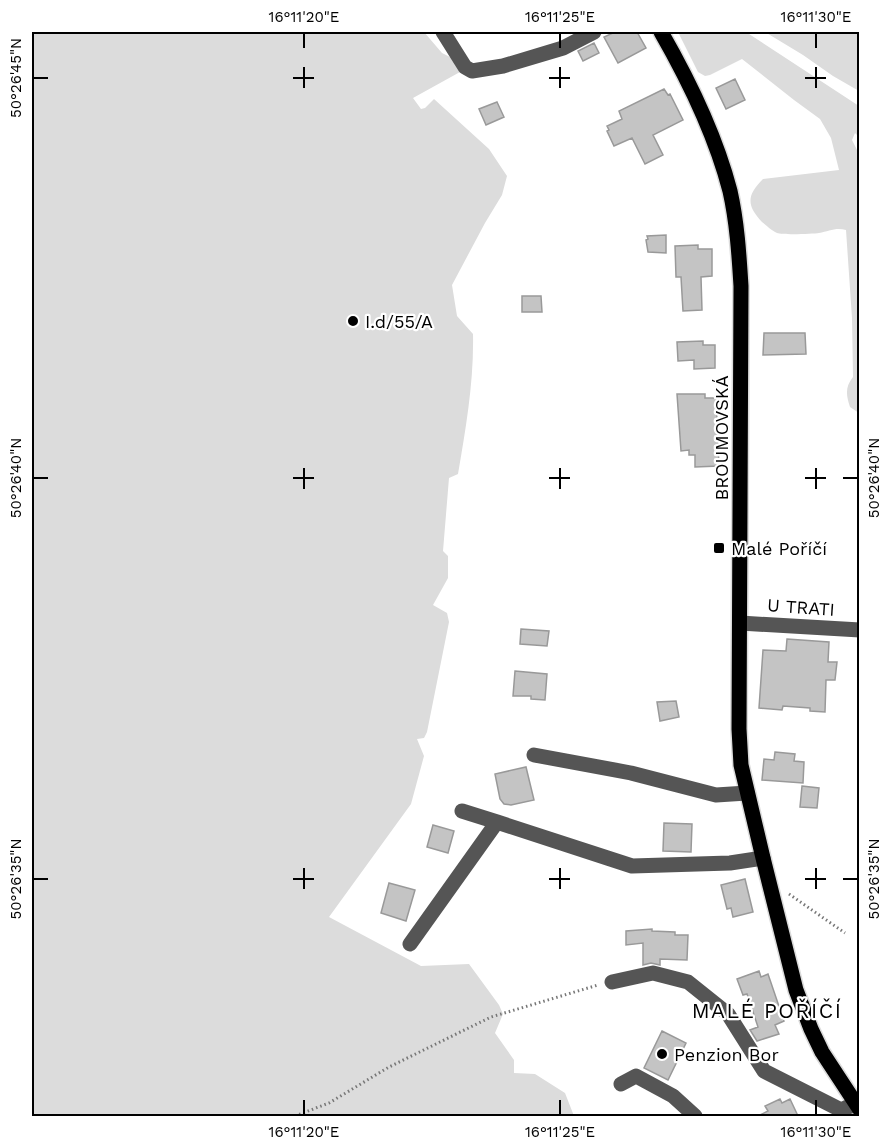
<svg xmlns="http://www.w3.org/2000/svg" width="891" height="1148" font-family="'Work Sans',sans-serif">
  <style>
    .green { fill: #dcdcdc }
    .building { fill: #c4c4c4; stroke: #999; stroke-width: 1.5 }
    .lines { fill: none; stroke-linecap: round; stroke-linejoin: round }
    .major-casing { stroke: #dbdbdb; stroke-width: 18 }
    .path { stroke: #777; stroke-width: 3; stroke-dasharray: 1.5 3; stroke-linecap: butt }
    .minor { stroke: #555; stroke-width: 15 }
    .major { stroke: #000; stroke-width: 15 }
    .ticks { fill: none; stroke: #000; stroke-width: 2 }
    .poi-dot { fill: #000; stroke: #fff; stroke-width: 2 }
    .labels { text-anchor: middle; dominant-baseline: central; stroke-width: 4.5; stroke-linejoin: round; paint-order: stroke }
    .poi-label { font-size: 18px; fill: #000; stroke: #fff; text-anchor: start }
    .street-label { font-size: 18px; fill: #000; stroke: #fff }
    .quarter-label { font-size: 21px; letter-spacing: 1.5px; fill: #000; stroke: #fff }
    .neatline { fill: none; stroke: #000; stroke-width: 2 }
    .ticks-label { font-size: 15px; text-anchor: middle; fill: #000 }
  </style>
  <rect width="100%" height="100%" fill="#fff"/>
  <path class="green" d="M32,32H424L442,53L452,58L460,72L413,98L421,109L425,108L434,99L489,149L507,176L502,195L485,223L452,285L457,316L473,334C474,381 466,428 458,474L449,478L443,551L448,556V578L433,605L447,613L449,622L427,732L424,738L417,739L424,756L411,804L329,917L421,966L469,964L499,1005L503,1014L495,1033L514,1060V1073L535,1074L565,1093L574,1116H32Z
    M678,32H746L859,106V137L855,133L852,140L860,156L859,413L850,407C846,395 845,387 853,377L852,318L846,230C836,227 829,231 819,233C813,234 782,235 777,233C772,231 766,225 762,222C746,205 747,195 763,179L839,170L831,138L820,119L794,100L742,59L710,75L705,76L698,72Z
    M765,32H859V91L833,76L803,55Z"/>
  <path class="building" d="M615,32H637L646,48L618,63L604,37Z
    M594,43L599,53L583,61L578,51Z
    M735,79L745,100L726,109L716,88Z
    M664,89L668,95L670,94L683,120L653,135L663,155L645,164L632,138L614,146L607,131L609,130L607,126L622,119L619,111Z
    M497,102L504,117L486,125L479,109Z
    M666,235V253L648,252L646,240L648,239L647,236Z
    M698,245V249H712V276L701,277L702,310L683,311L681,277H676L675,246Z
    M522,296H541L542,312H522Z
    M764,333H805L806,354L763,355Z
    M703,341V345H715V368L694,369V360L678,361L677,342Z
    M677,394H705V398H716L719,466L695,467V455H689V450L681,451Z
    M521,629L549,631L547,646L520,644Z
    M787,639L829,642L828,662H837L835,680H826L825,712L810,711V708L783,706L782,710L759,708L763,650L786,651Z
    M515,671L547,674L545,700L531,699V696H513Z
    M676,701L679,717L660,721L657,702Z
    M775,752L795,754L794,761L804,762L803,783L762,780L764,759L774,760Z
    M526,767L534,800L511,805L504,804L500,799L495,774Z
    M802,786L819,788L817,808L800,807Z
    M664,823L692,824L691,852L663,851Z
    M433,825L454,831L448,853L427,847Z
    M745,879L753,912L733,917L731,908L727,909L721,885Z
    M389,883L415,890L406,921L381,913Z
    M652,929V931L675,932V935H688L687,960L660,959V965L651,963L643,965V943L626,945V931Z
    M759,971L761,977L768,974L784,1021L775,1025L779,1034L757,1041L750,1030L758,1027L747,994L743,995L737,979Z
    M662,1031L686,1043L668,1080L644,1068Z
    M780,1099L782,1103L790,1099L798,1116H758L768,1111L765,1106Z"/>
  <g class="lines">
    <defs>
      <path id="major" d="M661,32C688,79 716,137 730,191C737,222 739,254 741,286L739,729L741,765L763,858L796,990L811,1029L822,1052L860,1110"/>
    </defs>
    <use href="#major" class="major-casing"/>
    <path class="path" d="M789,894L845,933
      M295,1116L329,1103L389,1067L491,1017L598,985"/>
    <path class="minor" d="M443,32L465,67L472,71L503,66L563,48L594,32
      M740,623L860,630
      M534,755L631,773L716,795L747,793
      M462,811L497,822
      M410,944L497,822L632,866L730,863L763,858
      M612,982L653,973L688,982L728,1014L764,1071L841,1110L855,1104
      M621,1084L636,1076L673,1096L695,1116"/>
    <use href="#major" class="major"/>
  </g>
  <path class="ticks" d="M304,33V48M560,33V48M816,33V48M304,67V88M560,67V88M816,67V88M33,78H48M293,78H314M549,78H570M805,78H826M304,468V489M560,468V489M816,468V489M33,478H48M293,478H314M549,478H570M805,478H826M843,478H858M304,868V889M560,868V889M816,868V889M33,879H48M293,879H314M549,879H570M805,879H826M843,879H858M304,1100V1115M560,1100V1115M816,1100V1115"/>
  <g class="poi-dot">
    <circle cx="353" cy="321" r="6"/>
    <rect x="713" y="542" width="12" height="12" rx="3"/>
    <circle cx="662" cy="1054" r="6"/>
  </g>
  <g class="labels">
    <g class="poi-label">
      <text x="365" y="321">I.d/55/A</text>
      <text x="731" y="548">Malé Poříčí</text>
      <text x="674" y="1054">Penzion Bor</text>
    </g>
    <g class="street-label">
      <text transform="translate(721 438) rotate(-90)">BROUMOVSKÁ</text>
      <text transform="translate(801 607) rotate(4)">U TRATI</text>
    </g>
    <g class="quarter-label">
      <text x="767" y="1010">MALÉ POŘÍČÍ</text>
    </g>
  </g>
  <rect width="891" height="1148" fill="none" stroke="#ffffff" stroke-width="66"/>
  <rect x="33" y="33" width="825" height="1082" class="neatline"/>
  <g class="ticks-label">
    <text x="304" y="22">16°11'20"E</text>
    <text x="560" y="22">16°11'25"E</text>
    <text x="816" y="22">16°11'30"E</text>
    <text transform="translate(16 78) rotate(-90)" y="5">50°26'45"N</text>
    <text transform="translate(16 478) rotate(-90)" y="5">50°26'40"N</text>
    <text transform="translate(874 478) rotate(-90)" y="5">50°26'40"N</text>
    <text transform="translate(16 879) rotate(-90)" y="5">50°26'35"N</text>
    <text transform="translate(874 879) rotate(-90)" y="5">50°26'35"N</text>
    <text x="304" y="1137">16°11'20"E</text>
    <text x="560" y="1137">16°11'25"E</text>
    <text x="816" y="1137">16°11'30"E</text>
  </g>
</svg>
